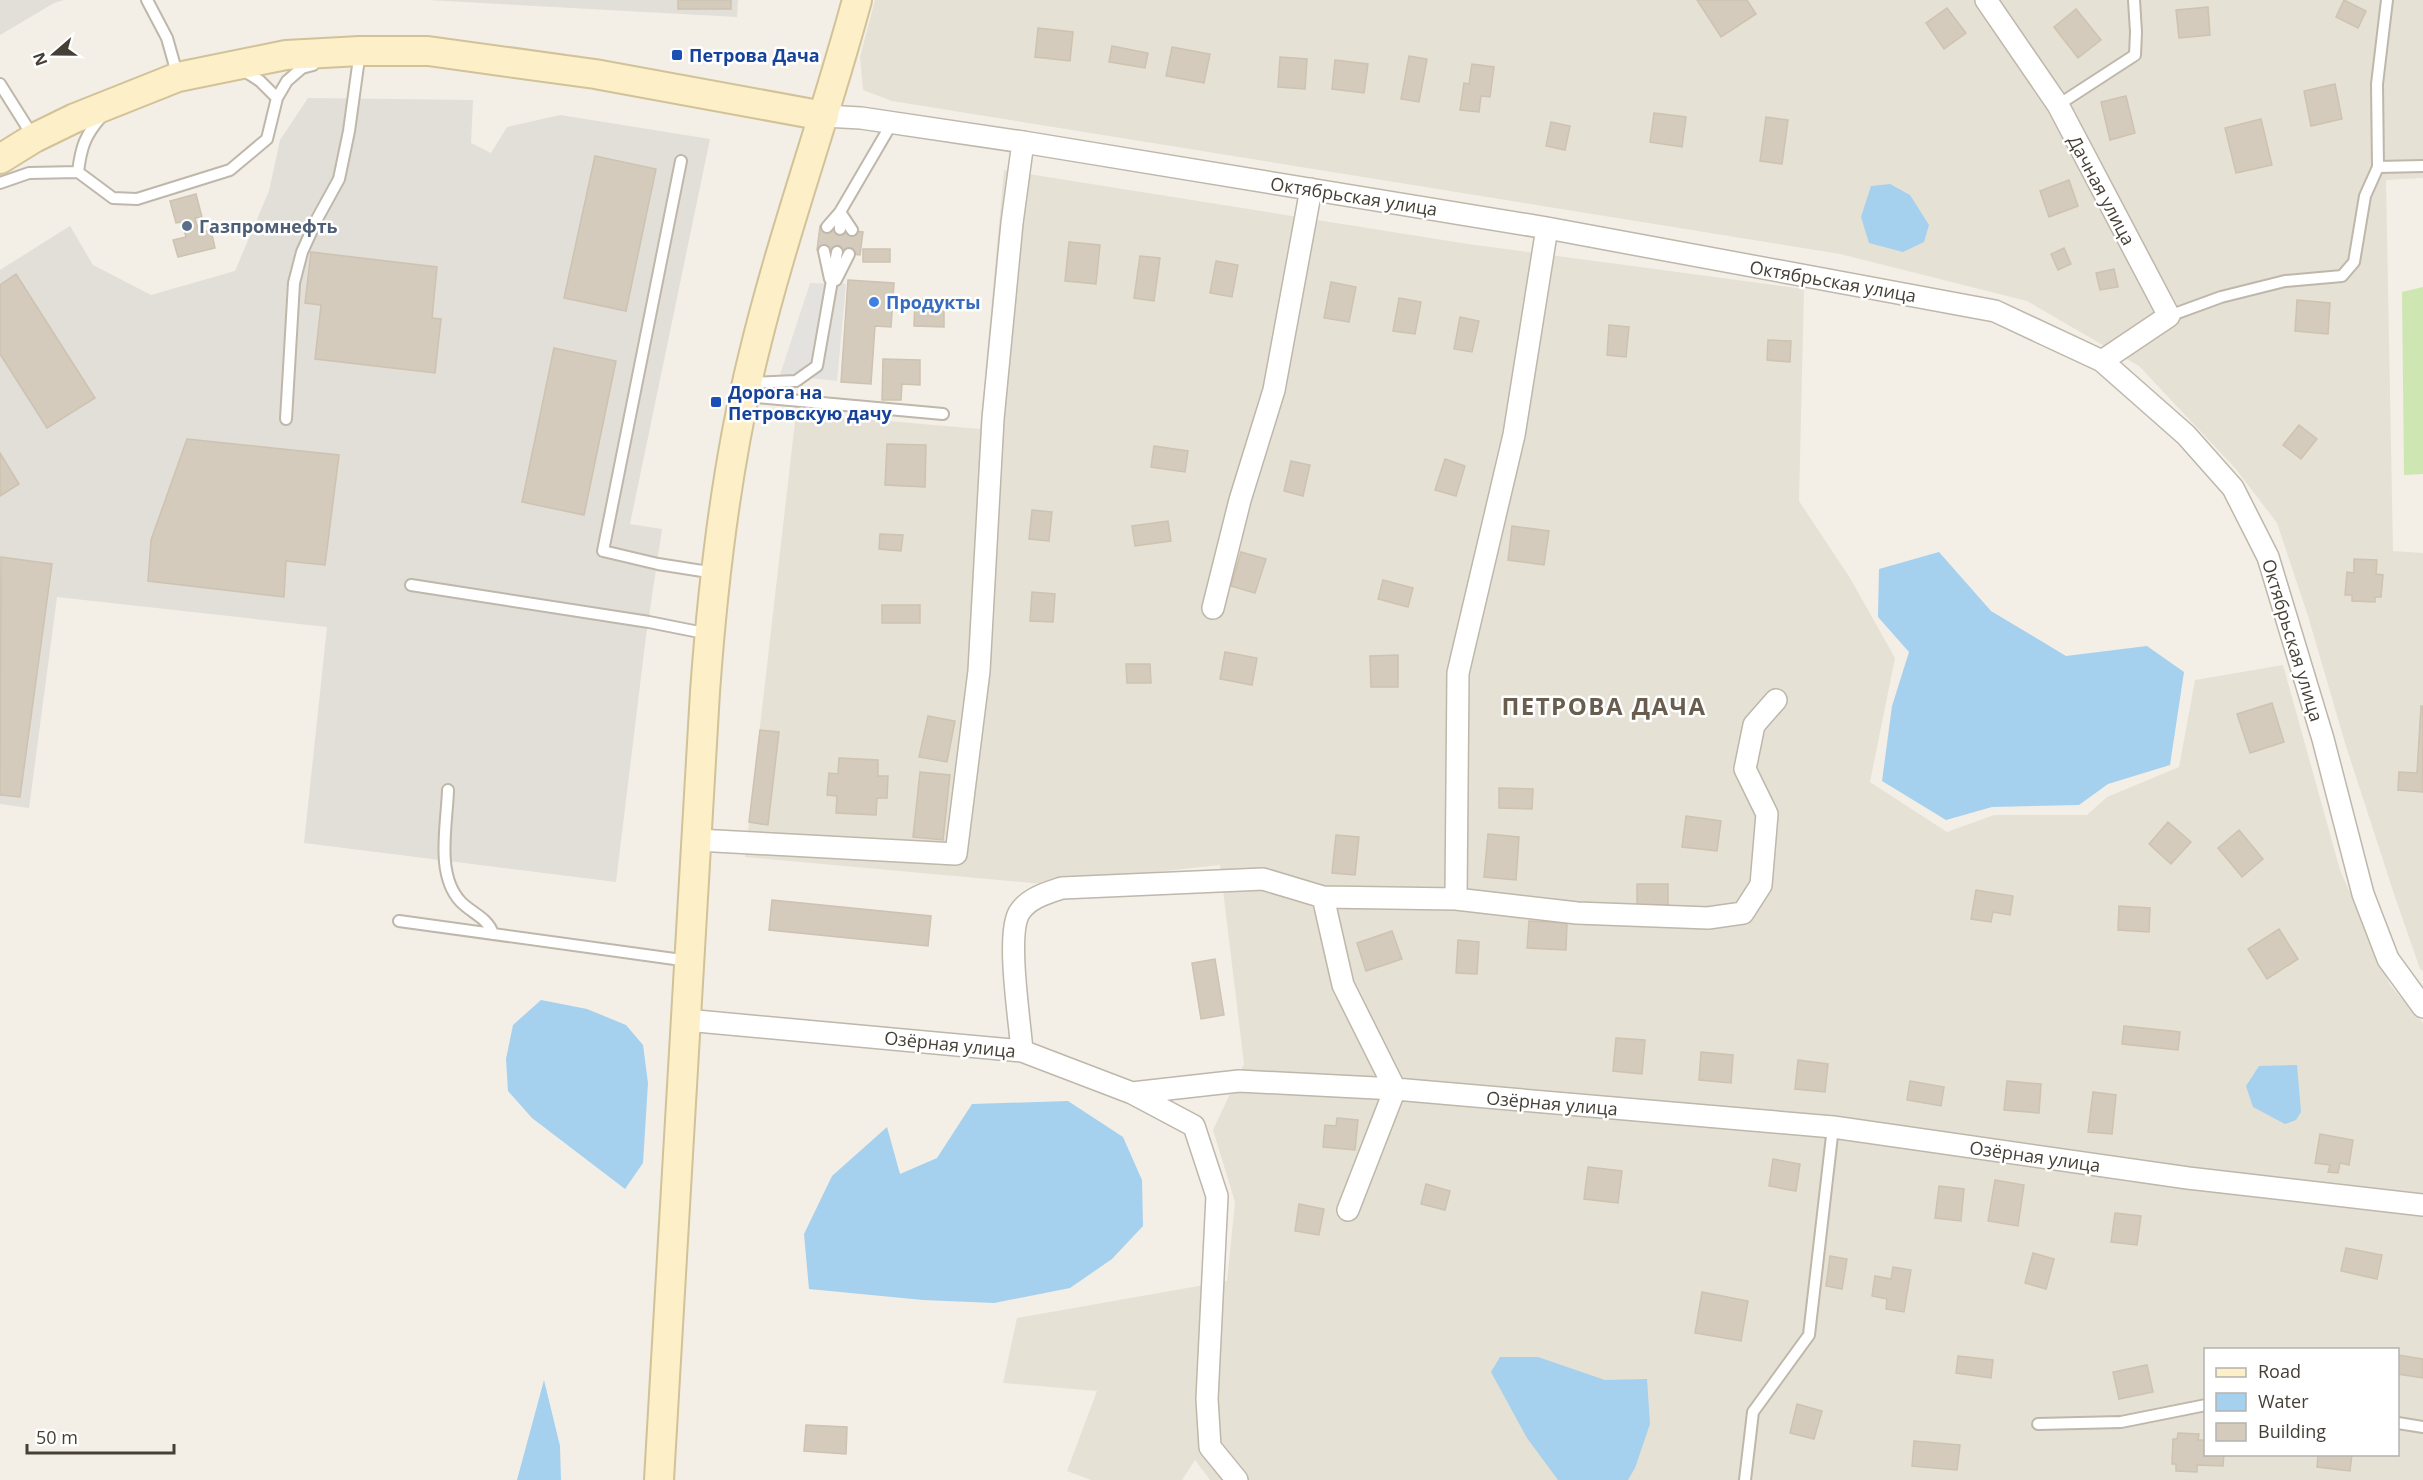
<svg xmlns="http://www.w3.org/2000/svg" width="2423" height="1480" font-family="'Open Sans',sans-serif">
  <style>
    .residential { fill: #e6e1d5; fill-rule: evenodd }
    .industrial { fill: #e2ded8 }
    .green { fill: #cee6b1 }
    .parking { fill: #e4e2de }
    .water { fill: #a5d0ee }
    .building { fill: #d4cbbc; stroke: #cec2b0; stroke-width: 1.5 }
    .lines { fill: none; stroke-linecap: round; stroke-linejoin: round }
    .lane-casing { stroke: #beb7aa; stroke-width: 14 }
    .street-casing { stroke: #beb7aa; stroke-width: 24 }
    .secondary-casing { stroke: #d1c298; stroke-width: 32 }
    .lane { stroke: #fff; stroke-width: 10 }
    .street { stroke: #fff; stroke-width: 21 }
    .secondary { stroke: #fdefc7; stroke-width: 28 }
    .transit-dot { fill: #1a4fb4; stroke: #fff; stroke-width: 2 }
    .service-dot { fill: #5c6f8a; stroke: #fff; stroke-width: 2 }
    .shop-dot { fill: #3f7fe0; stroke: #fff; stroke-width: 2 }
    .labels { text-anchor: middle; dominant-baseline: central; stroke-width: 5; stroke-linejoin: round; paint-order: stroke }
    .transit-label { font-size: 18px; font-weight: bold; fill: #164399; stroke: #fff; text-anchor: start }
    .street-label { font-size: 18px; fill: #453f36; stroke: #fff }
    .service-label { font-size: 18px; font-weight: bold; fill: #4e5e75; stroke: #fff; text-anchor: start }
    .shop-label { font-size: 18px; font-weight: bold; fill: #366cbe; stroke: #fff; text-anchor: start }
    .district-label { font-size: 24px; font-weight: bold; letter-spacing: 1.5px; fill: #685d4e; stroke: #fff }
  </style>
  <rect width="100%" height="100%" fill="#f3efe7"/>
  <path class="residential" d="M875,0H2423V178L2386,180L2393,551L2423,553V971L2420,969L2395,897L2345,743L2308,616L2277,523L2235,468L2139,366L2027,301L1840,254L892,101L863,90L860,57Z
    M1004,170L1468,244L1804,289L1799,501L1850,578L1895,658L1870,782L1947,832L1994,815H2087L2107,797L2179,767L2195,680L2283,665L2340,870L2390,985L2423,1023V1480H1210L1195,1460L1182,1480H1091L1067,1471L1097,1391L1003,1383L1017,1318L1227,1281L1235,1202L1213,1130L1244,1064L1220,865L1044,884L745,857L796,413L980,429ZM2206,1350H2398V1454H2206Z"/>
  <path class="industrial" d="M0,0H64L54,3L0,35Z
    M428,0H738L737,17Z
    M308,98L473,100L471,143L491,153L507,127L560,115L710,139L630,524L662,529L646,636L616,882L304,843L327,627L57,597L29,808L0,804V270L70,226L93,265L151,295L235,271L269,191L280,140Z"/>
  <path class="green" d="M2423,287V474L2404,475L2402,292Z"/>
  <path class="parking" d="M810,283L846,284L837,381L780,375Z"/>
  <path class="water" d="M1890,184L1910,195L1929,225L1924,242L1903,252L1869,243L1861,217L1871,186Z
    M1939,552L1991,611L2066,656L2147,646L2184,672L2170,765L2108,784L2079,805L1992,807L1946,820L1882,781L1892,706L1909,652L1878,617L1879,569Z
    M541,1000L587,1009L626,1025L643,1045L648,1083L643,1163L625,1189L532,1118L508,1091L506,1059L513,1025Z
    M2297,1065L2301,1112L2296,1120L2285,1124L2253,1107L2246,1086L2259,1066Z
    M1068,1101L1123,1137L1142,1180L1143,1226L1112,1259L1070,1288L994,1303L923,1300L809,1289L804,1234L832,1176L887,1127L900,1174L937,1158L972,1104Z
    M1500,1357H1538L1605,1380L1647,1379L1650,1424L1635,1468L1628,1480H1558L1527,1438L1491,1372Z
    M544,1380L560,1446L561,1480H517Z"/>
  <path class="building" d="M678,0H731V9H678Z
    M1697,0H1747L1756,14L1721,37Z
    M2344,0L2366,11L2358,28L2336,17Z
    M2208,7L2210,35L2179,38L2176,10Z
    M1947,8L1966,33L1944,49L1926,23Z
    M2076,9L2101,40L2078,58L2054,27Z
    M1038,28L1073,32L1070,61L1035,57Z
    M1112,46L1148,53L1145,68L1109,62Z
    M1172,47L1210,54L1204,83L1166,76Z
    M1409,56L1427,59L1419,102L1401,99Z
    M1280,57L1307,59L1305,89L1278,87Z
    M1335,60L1368,64L1364,93L1332,89Z
    M1472,64L1494,67L1490,97L1481,96L1479,112L1460,110L1464,83L1469,84Z
    M2335,84L2342,119L2311,126L2304,91Z
    M2126,96L2135,133L2110,140L2101,102Z
    M1654,113L1686,117L1682,147L1650,142Z
    M1766,117L1788,120L1782,164L1760,161Z
    M2261,119L2272,165L2236,173L2225,128Z
    M1551,122L1570,126L1565,150L1546,146Z
    M595,156L656,169L626,311L564,298Z
    M2069,180L2078,206L2049,217L2040,191Z
    M196,194L202,217L195,218L199,233L211,230L215,248L178,257L173,240L186,237L182,222L176,223L170,201Z
    M820,226L863,232L860,255L817,250Z
    M1069,242L1100,245L1096,284L1065,281Z
    M2064,248L2071,264L2058,270L2051,254Z
    M863,249H890V262H863Z
    M311,252L437,267L432,318L441,319L435,373L315,359L321,305L305,303Z
    M1140,256L1160,258L1154,301L1134,298Z
    M1216,261L1238,265L1232,297L1210,293Z
    M2114,269L2118,287L2100,290L2096,273Z
    M16,274L95,398L47,428L0,354V285Z
    M848,280L894,283L891,327L875,326L871,384L841,382Z
    M1331,282L1356,287L1349,322L1324,318Z
    M1399,298L1421,302L1415,334L1393,331Z
    M915,299L944,300V327L914,326Z
    M2297,300L2330,303L2328,334L2295,331Z
    M1460,317L1479,321L1472,352L1454,349Z
    M1609,325L1629,327L1626,357L1607,355Z
    M1768,340L1791,341L1790,362L1767,360Z
    M554,348L616,361L584,515L522,502Z
    M883,359L920,360V385L902,384L901,400H882Z
    M2299,425L2317,439L2301,459L2283,445Z
    M187,439L339,455L325,565L286,561L284,597L148,581L151,540Z
    M887,444L926,445L925,487L885,485Z
    M1154,446L1188,451L1185,472L1151,467Z
    M0,453L19,484L0,496Z
    M1445,459L1465,466L1456,496L1435,490Z
    M1291,461L1310,465L1303,496L1284,491Z
    M1032,510L1052,512L1049,541L1029,539Z
    M1168,521L1171,541L1135,546L1132,526Z
    M1512,526L1549,531L1544,565L1508,560Z
    M880,534L903,535L901,551L879,549Z
    M1241,552L1266,559L1255,593L1231,586Z
    M1,557L52,564L20,797L0,795Z
    M2354,559L2377,560L2376,574L2383,575L2381,597H2375V602L2352,601V595H2345L2347,572L2354,573Z
    M1383,580L1413,588L1408,607L1378,599Z
    M1032,592L1055,594L1053,622L1030,621Z
    M882,605H920V623H882Z
    M1225,652L1257,658L1252,685L1220,679Z
    M1398,655V687H1371L1370,656Z
    M1126,664H1150L1151,683H1127Z
    M2272,703L2284,742L2250,753L2237,714Z
    M2421,706H2423V792L2398,790L2399,772L2417,773Z
    M928,716L955,721L947,762L919,757Z
    M760,730L779,732L768,825L749,822Z
    M839,758L878,760V776H888L887,798H877L876,815L836,813L837,796L827,795L829,773L838,774Z
    M920,772L950,775L943,840L913,837Z
    M1499,788L1533,789L1532,809L1499,808Z
    M1686,816L1721,821L1717,851L1682,847Z
    M2168,822L2191,842L2171,864L2149,844Z
    M2239,830L2263,859L2242,877L2218,848Z
    M1488,834L1519,837L1516,880L1484,877Z
    M1336,835L1359,837L1355,875L1332,873Z
    M1637,884H1668V905H1637Z
    M1976,890L2013,896L2010,915L1993,912L1991,922L1971,919Z
    M772,900L931,916L928,946L769,930Z
    M2119,906L2150,908L2149,932L2118,930Z
    M1529,921L1567,923L1566,950L1527,948Z
    M2279,929L2298,959L2267,979L2248,949Z
    M1392,931L1402,959L1366,971L1357,943Z
    M1458,940L1479,942L1477,974L1456,973Z
    M1215,959L1224,1015L1201,1019L1192,963Z
    M2124,1026L2180,1032L2178,1050L2122,1044Z
    M1616,1038L1645,1040L1642,1074L1613,1071Z
    M1701,1052L1733,1055L1731,1083L1699,1080Z
    M1798,1060L1828,1064L1825,1092L1795,1089Z
    M1910,1081L1944,1087L1941,1106L1907,1100Z
    M2007,1081L2041,1084L2039,1113L2004,1110Z
    M2093,1092L2116,1095L2112,1134L2088,1132Z
    M1337,1118L1358,1120L1355,1150L1323,1147L1325,1125L1336,1126Z
    M2320,1134L2353,1140L2349,1165L2340,1163L2338,1173L2328,1172L2330,1165L2315,1163Z
    M1773,1159L1800,1164L1796,1191L1769,1186Z
    M1588,1167L1622,1171L1618,1203L1584,1199Z
    M1995,1180L2024,1185L2018,1226L1988,1221Z
    M1426,1184L1450,1191L1445,1210L1421,1204Z
    M1939,1186L1964,1189L1961,1221L1935,1218Z
    M1299,1204L1324,1209L1319,1235L1295,1231Z
    M2115,1213L2141,1216L2137,1245L2111,1242Z
    M2346,1248L2382,1255L2377,1279L2341,1271Z
    M2033,1253L2054,1259L2046,1289L2025,1283Z
    M1830,1256L1847,1259L1842,1289L1826,1286Z
    M1893,1267L1911,1270L1904,1312L1886,1309L1887,1299L1872,1296L1875,1276L1891,1279Z
    M1702,1292L1748,1301L1741,1341L1695,1333Z
    M2398,1355L2423,1359V1378L2398,1374Z
    M1958,1356L1993,1360L1991,1378L1956,1373Z
    M2147,1365L2153,1392L2119,1399L2113,1372Z
    M1797,1404L1822,1411L1814,1439L1790,1433Z
    M806,1425L847,1427L846,1454L804,1451Z
    M2178,1433L2199,1434L2198,1440H2206V1454H2224L2223,1466L2197,1465V1472L2176,1471V1464H2172L2173,1439H2177Z
    M1914,1441L1960,1445L1957,1470L1912,1466Z
    M2318,1454H2352L2350,1471L2317,1467Z"/>
  <g class="lines">
    <defs>
      <path id="lane" d="M147,0L167,38L178,77
        M243,70L260,81L277,98
        M0,84L34,138
        M2058,105L2135,55L2136,32L2134,0
        M681,161L603,551L658,564L715,573
        M2378,167L2423,166
        M78,172C81,147 85,135 102,116
        M0,183L29,173L78,172L113,198L137,199L230,170L267,139L277,98L287,81L302,68L313,65
        M827,227L840,212V229
        M852,230L840,212L892,123
        M824,251L830,279
        M836,280L849,254
        M2169,316L2221,297L2285,281L2342,276L2354,262L2365,196L2378,167L2377,84L2387,0
        M747,383L796,381L817,366L837,252
        M745,396L943,414
        M286,419L294,283L302,252L317,219L339,179L349,131L360,51
        M411,585L649,622L709,634
        M448,790C447,825 435,875 461,902C473,914 488,918 493,934
        M399,921L689,961
        M2398,1423L2423,1427
        M2038,1424L2121,1422L2206,1405
        M1745,1480L1753,1412L1809,1335L1833,1127"/>
      <path id="street" d="M1986,0L2058,105L2169,316L2102,361
        M824,116L861,118L1023,142L1547,228L1995,311L2102,361L2186,435L2233,488L2268,557L2323,739L2363,894L2388,959L2423,1007
        M1213,608L1240,500L1274,390L1311,189
        M697,840L956,854L979,671L993,419L1012,223L1023,142
        M1323,897L1343,985L1395,1089L1348,1210
        M1456,899L1458,673L1514,435L1547,228
        M686,1020L1022,1051L1132,1093L1239,1081L1395,1089L1833,1127L2188,1178L2423,1205
        M1022,1051C1020,1022 1006,936 1019,913C1028,898 1047,893 1062,888L1263,879L1323,897L1456,899L1577,913L1708,918L1743,913L1761,885L1767,814L1745,769L1754,725L1776,700
        M1132,1093L1194,1126L1217,1196L1207,1399L1210,1447L1237,1480"/>
      <path id="secondary" d="M0,159L34,138L75,118L178,77L286,55L360,51H428L595,74L824,116
        M659,1480L705,692C713,580 726,467 753,357C782,236 825,119 857,0"/>
    </defs>
    <use href="#lane" class="lane-casing"/>
    <use href="#street" class="street-casing"/>
    <use href="#secondary" class="secondary-casing"/>
    <use href="#lane" class="lane"/>
    <use href="#street" class="street"/>
    <use href="#secondary" class="secondary"/>
  </g>
  <g class="transit-dot">
    <rect x="671" y="49" width="12" height="12" rx="3"/>
    <rect x="710" y="396" width="12" height="12" rx="3"/>
  </g>
  <circle class="service-dot" cx="187" cy="226" r="6"/>
  <circle class="shop-dot" cx="874" cy="302" r="6"/>
  <g class="labels">
    <g class="transit-label">
      <text x="689" y="55">Петрова Дача</text>
      <text x="728" y="392">Дорога на<tspan x="728" dy="21">Петровскую дачу</tspan></text>
    </g>
    <g class="street-label">
      <text transform="translate(2102 190) rotate(62)">Дачная улица</text>
      <text transform="translate(1354 196) rotate(9)">Октябрьская улица</text>
      <text transform="translate(1833 281) rotate(10)">Октябрьская улица</text>
      <text transform="translate(2293 640) rotate(73)">Октябрьская улица</text>
      <text transform="translate(950 1044) rotate(6)">Озёрная улица</text>
      <text transform="translate(1552 1103) rotate(5)">Озёрная улица</text>
      <text transform="translate(2035 1156) rotate(8)">Озёрная улица</text>
    </g>
    <g class="service-label">
      <text x="199" y="226">Газпромнефть</text>
    </g>
    <g class="shop-label">
      <text x="886" y="302">Продукты</text>
    </g>
    <g class="district-label">
      <text x="1604" y="705">ПЕТРОВА ДАЧА</text>
    </g>
  </g>
  <rect x="2204" y="1348" width="195" height="108" fill="#ffffff" stroke="#b5b2af" stroke-width="1.5"/>
  <rect x="2216" y="1368" width="30" height="9" fill="#fdefc7" stroke="#b5b2af" stroke-width="1.5"/>
  <text x="2258" y="1378" font-size="18" fill="#453f36">Road</text>
  <rect x="2216" y="1393" width="30" height="18" fill="#a5d0ee" stroke="#b5b2af" stroke-width="1.5"/>
  <text x="2258" y="1408" font-size="18" fill="#453f36">Water</text>
  <rect x="2216" y="1423" width="30" height="18" fill="#d4cbbc" stroke="#b5b2af" stroke-width="1.5"/>
  <text x="2258" y="1438" font-size="18" fill="#453f36">Building</text>
  <g transform="translate(54 54) rotate(250)" stroke="#ffffff" stroke-width="4.5" paint-order="stroke">
  <path d="M0-4.5L10 22L0 15L-10 22Z" fill="#453f36"/>
  <text y="-9" font-size="16" font-weight="bold" text-anchor="middle" fill="#453f36">N</text>
  </g>
  <path d="M27 1444v9h147v-9" fill="none" stroke="#453f36" stroke-width="3"/>
  <text x="36" y="1444" font-size="18" fill="#453f36" stroke="#ffffff" stroke-width="4.5" paint-order="stroke">50 m</text>
</svg>
